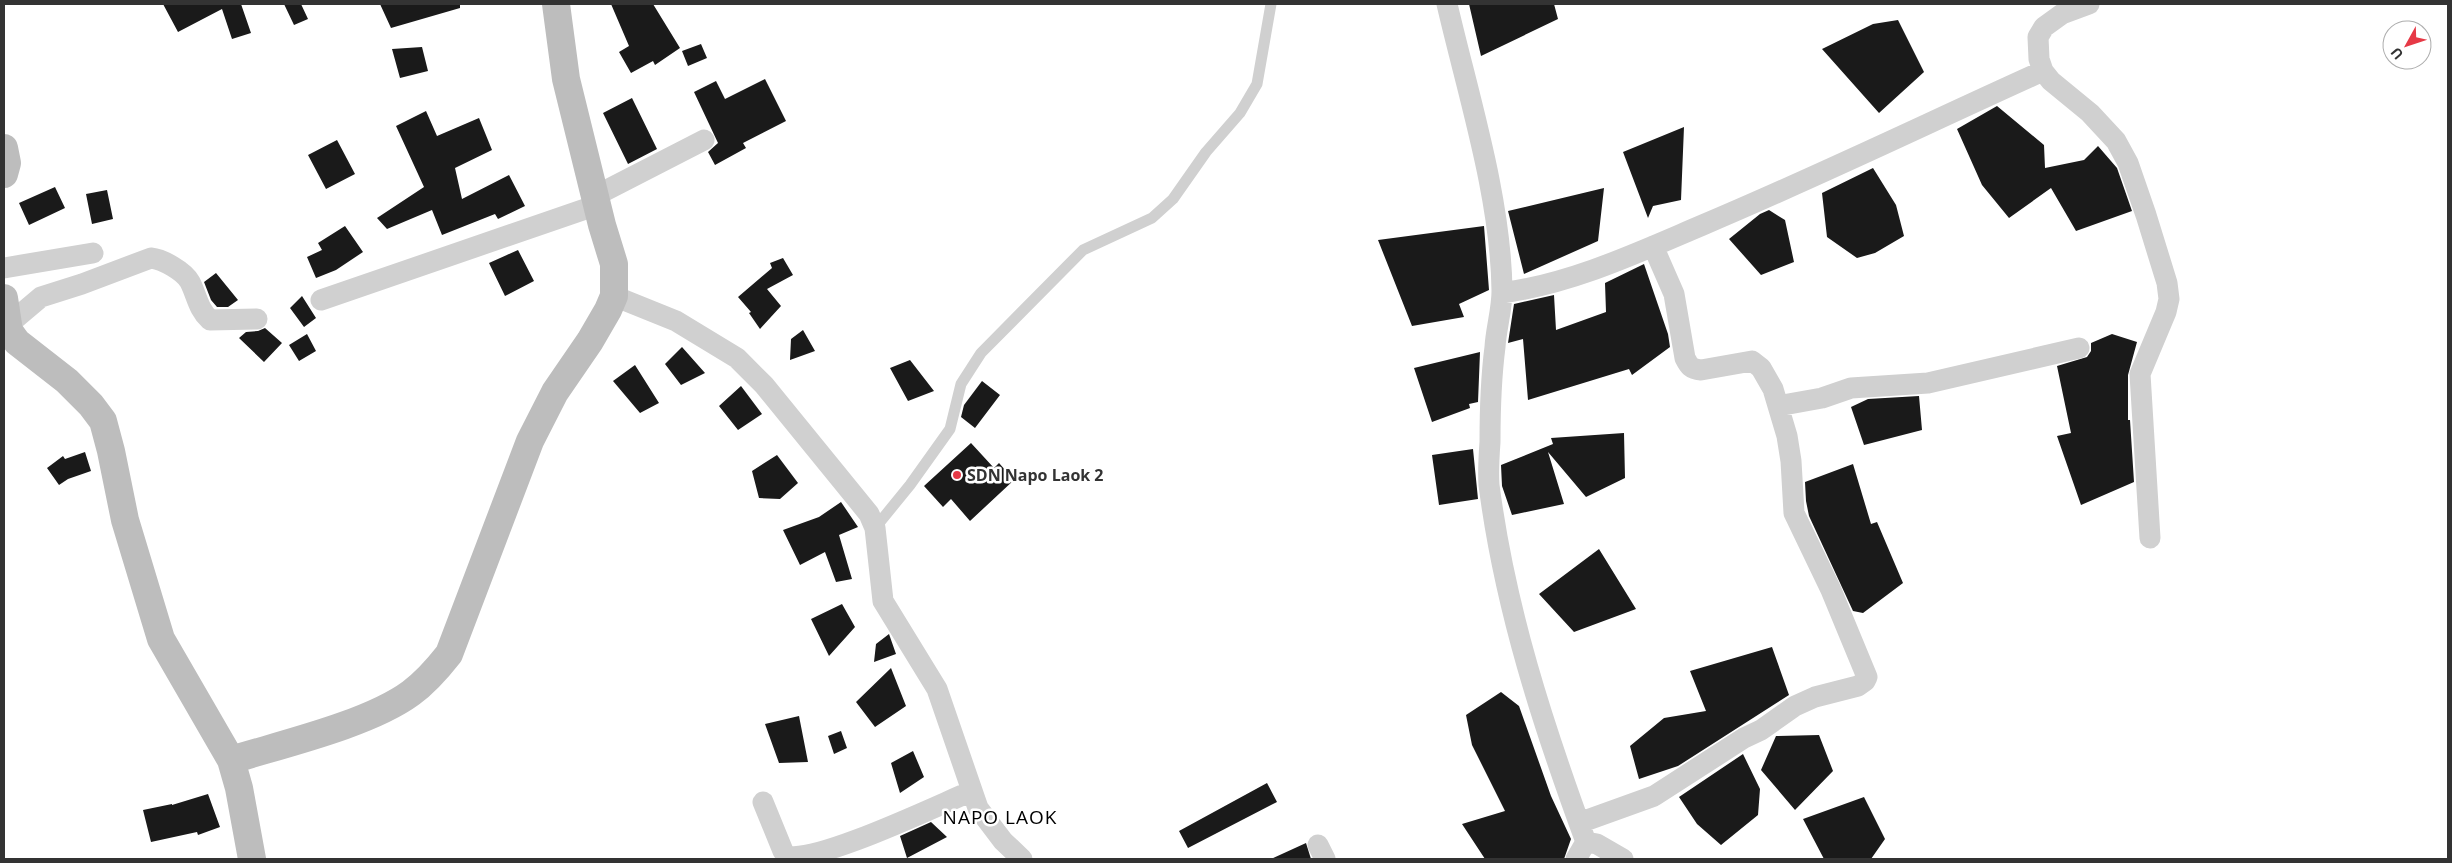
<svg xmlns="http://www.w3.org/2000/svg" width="2452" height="863" font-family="'Open Sans',sans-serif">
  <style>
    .building { fill: #1a1a1a }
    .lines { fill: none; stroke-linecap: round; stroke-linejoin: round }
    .lane { stroke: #d0d0d0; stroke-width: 11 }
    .street { stroke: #d0d0d0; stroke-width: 21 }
    .secondary { stroke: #bdbdbd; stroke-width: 28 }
    .poi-dot { fill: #e63946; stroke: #fff; stroke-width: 2 }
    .labels { text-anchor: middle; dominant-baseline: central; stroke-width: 5; stroke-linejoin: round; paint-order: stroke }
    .poi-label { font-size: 16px; font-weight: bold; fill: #333; stroke: #fff; text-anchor: start }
    .quarter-label { font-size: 19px; letter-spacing: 1px; fill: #000; stroke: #fff }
  </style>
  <rect width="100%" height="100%" fill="#fff"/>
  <path class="building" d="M163,4H241L251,33L232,39L222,9L178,32Z
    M284,4H301L308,19L294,25Z
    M380,4H460V8L391,28Z
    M611,4H653L680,48L655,65L653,61L631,73L619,52L629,46Z
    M1469,4H1554L1558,19L1481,56Z
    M1898,20L1924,72L1879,113L1822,49L1873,24Z
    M701,44L707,58L688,66L682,51Z
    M422,47L428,71L400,78L392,49Z
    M765,79L786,121L743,143L746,148L715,165L708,152L718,143L694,92L716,81L725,99Z
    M632,98L657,149L628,164L603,113Z
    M1997,106L2044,145L2045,168L2084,160L2098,146L2117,168L2132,211L2076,231L2051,188L2009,218L1982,185L1957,129Z
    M426,111L437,136L479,118L492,150L455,168L462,199L509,175L525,206L498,219L495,214L442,235L432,210L387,229L377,218L424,187L396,126Z
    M1684,127L1681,200L1653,206L1648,218L1623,152Z
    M337,140L355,174L326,189L308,155Z
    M1873,168L1896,205L1904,236L1875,253L1857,258L1827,237L1822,193Z
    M55,187L65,208L29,225L19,203Z
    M1604,188L1598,241L1524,274L1508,211Z
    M107,190L113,219L92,224L86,194Z
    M1769,210L1785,220L1794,262L1761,275L1729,239L1760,214Z
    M345,226L363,252L336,270L316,278L307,257L322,250L318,243Z
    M1484,226L1489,290L1459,304L1464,317L1412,326L1378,240Z
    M518,250L534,281L505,296L489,263Z
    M783,258L793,275L767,289L781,306L760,329L749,313L751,312L738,297L772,268L770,263Z
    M1644,264L1668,334L1670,347L1632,375L1629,369L1528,400L1523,339L1508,343L1514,304L1554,295L1556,330L1606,312L1605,283Z
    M216,273L238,300L228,307H217L211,300L204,282Z
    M302,296L316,318L304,327L290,308Z
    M265,328L282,343L264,362L239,338L246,332L258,331Z
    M803,330L815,351L790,360L791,339Z
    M307,334L316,351L299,361L289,345Z
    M2112,334L2137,342L2128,375V420H2130L2134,482L2081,505L2057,436L2071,433L2057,366L2087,357L2091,351V343Z
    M682,347L705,373L681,385L665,364Z
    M1480,352L1478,402L1469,404L1470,408L1432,422L1414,368Z
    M910,360L934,391L908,401L890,368Z
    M635,365L659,403L640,413L613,381Z
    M982,381L1000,395L975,428L961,417L964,405Z
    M741,386L762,414L738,430L719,406Z
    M1919,396L1922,430L1864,445L1851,407L1868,399Z
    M1624,433L1625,478L1586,497L1548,452L1564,504L1512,515L1502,486L1501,465L1553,444L1551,438Z
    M971,443L994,468L999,463L1014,480L970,521L951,499L943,507L924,486Z
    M1473,449L1478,499L1439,505L1432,455Z
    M85,452L91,471L68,479L59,485L47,468L63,456L65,459Z
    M777,455L798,483L780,499L759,498L752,471Z
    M1853,464L1871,524L1877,522L1903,583L1863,613L1853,611L1809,516L1806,501L1805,482Z
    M841,502L858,527L839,535L852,579L836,582L825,552L800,565L783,530L819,517Z
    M1599,549L1636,609L1574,632L1539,594Z
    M842,604L855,627L829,656L811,619Z
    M889,634L896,654L874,662L876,644Z
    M1772,647L1789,695L1678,766L1639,779L1630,746L1664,718L1706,711L1690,671Z
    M891,668L906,706L875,727L856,702Z
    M1501,692L1519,706L1551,796L1571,839L1564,859H1485L1462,824L1505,811L1472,745L1466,715Z
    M799,716L808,762L779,763L765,724Z
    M841,731L847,748L834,754L828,736Z
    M1819,735L1833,771L1795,810L1761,770L1776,736Z
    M913,751L924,777L900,793L891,763Z
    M1743,754L1760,789L1758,815L1721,845L1697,824L1679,797Z
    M1267,783L1277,802L1188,848L1179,831Z
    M208,794L220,827L198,835L197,832L151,842L143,810L172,804V805Z
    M1864,797L1885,839L1871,859H1824L1803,819Z
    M931,822L947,837L907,858L900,836Z
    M1306,843L1311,859H1271Z"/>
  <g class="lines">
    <path class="lane" d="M875,528L910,485L950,429L961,384L981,353L1083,250L1152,218L1173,199L1206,152L1240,113L1257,84L1271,4"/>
    <path class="street" d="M1447,4C1468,95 1501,197 1502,291C1502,310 1496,329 1495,347C1491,378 1490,410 1490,442C1489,456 1488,471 1489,485C1505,609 1543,725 1586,842L1576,859
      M2089,4L2062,14L2044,27L2038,37L2039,59L2043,71L2051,81L2090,113L2116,141L2128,163L2146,215L2167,283L2169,299L2166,312L2140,374L2150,538
      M595,196L704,140
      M4,268L93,253
      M1502,293C1574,283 1639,252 1705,224C1819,176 1930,122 2043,71
      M614,296L676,321L737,358L764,385L869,514L875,528L883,601L937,689L978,808L1003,841L1022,859
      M321,300L597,205
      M9,324L41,297L82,284L151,258C162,259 184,271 190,282C197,296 198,309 210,320L257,319
      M1778,406L1822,398L1851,388L1928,383L2079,348
      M763,802L783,851L787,856C818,863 936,806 972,791
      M1579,823L1654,796L1744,738L1761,730L1795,706L1815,697L1858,686L1865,681L1867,677L1831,590L1794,513L1791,461L1787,436L1773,389L1761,368L1752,361L1701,370C1691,369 1689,366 1685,358L1674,294L1653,246
      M1586,842L1597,844L1623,859
      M1318,845L1325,859"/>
    <path class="secondary" d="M4,148L7,163L4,174
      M4,298L9,331L17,342L67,381L91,405L103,421L111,451L125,520L161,639L231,760L239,788L252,859
      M231,760C283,744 369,724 411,693C426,682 438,668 449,654L530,441L555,392L590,341L608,310L614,296V264L602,225L566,79L556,4"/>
  </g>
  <circle class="poi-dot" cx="957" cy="475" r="5"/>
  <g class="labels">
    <g class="poi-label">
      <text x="967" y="475">SDN Napo Laok 2</text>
    </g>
    <g class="quarter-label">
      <text x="1000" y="817">NAPO LAOK</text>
    </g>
  </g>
  <rect width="2452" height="863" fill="none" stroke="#333333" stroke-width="10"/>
  <g transform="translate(2407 45) rotate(230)"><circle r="24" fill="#ffffff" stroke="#adadad"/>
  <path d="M0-4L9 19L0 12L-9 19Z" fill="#e63946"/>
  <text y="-8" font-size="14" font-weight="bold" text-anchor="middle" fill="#333333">U</text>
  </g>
</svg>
